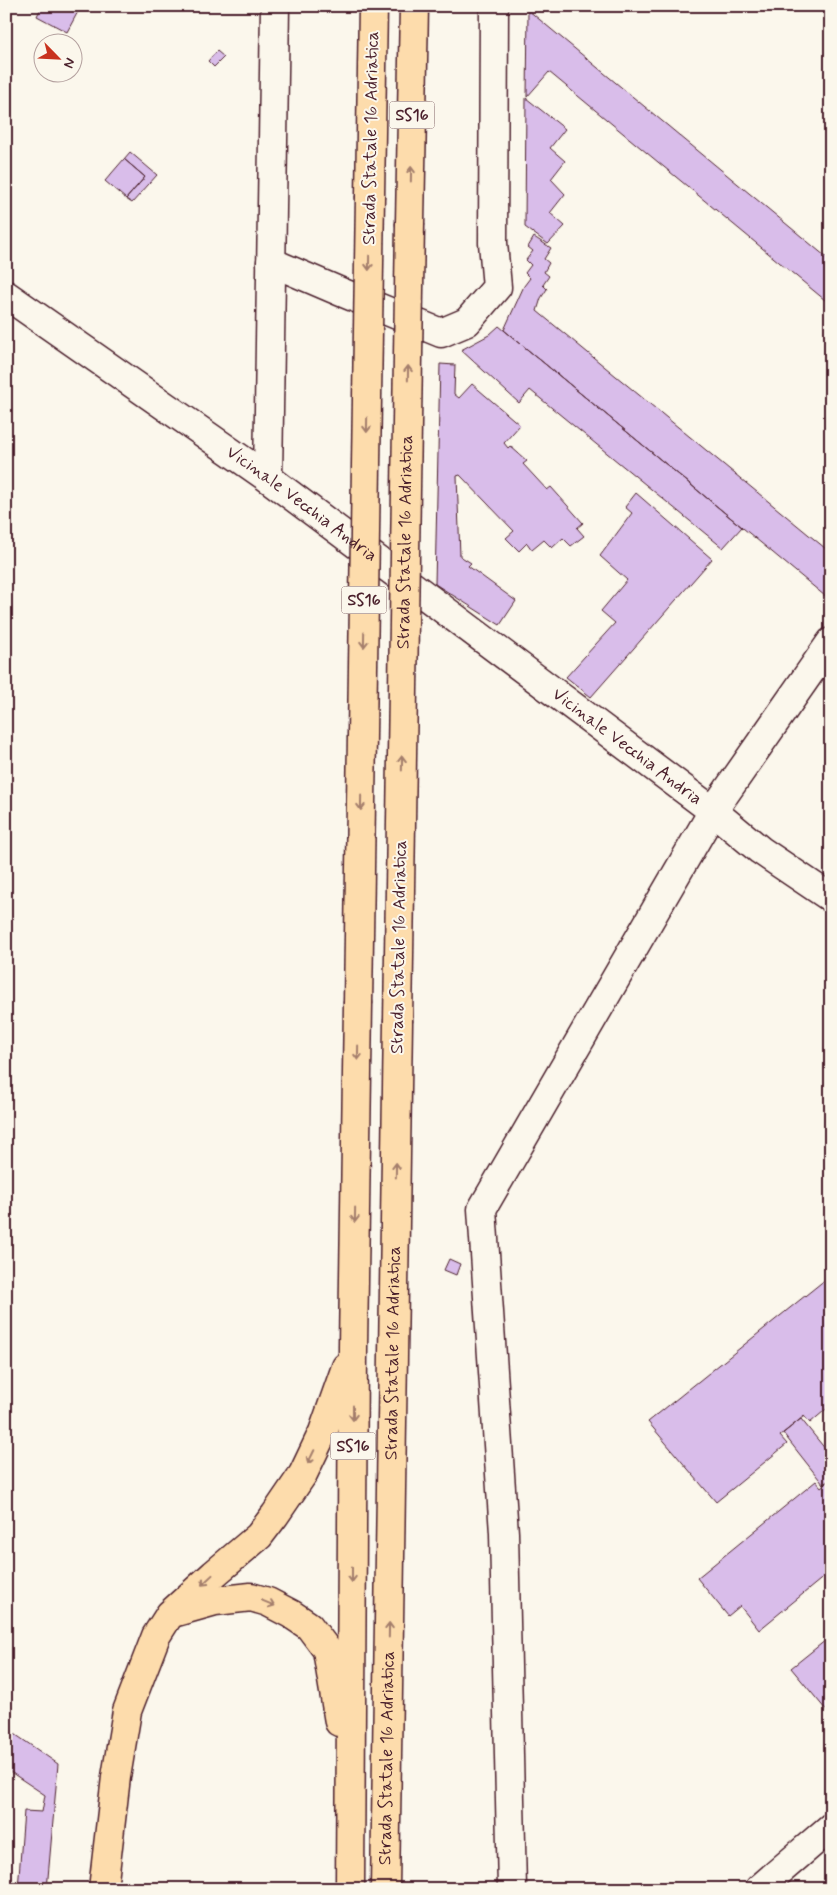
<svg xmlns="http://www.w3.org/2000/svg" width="837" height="1895" font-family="Mynerve,sans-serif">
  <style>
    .building { fill: #d9bdea; stroke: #4a1f2b }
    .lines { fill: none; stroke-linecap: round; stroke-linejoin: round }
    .street-casing { stroke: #4a1f2b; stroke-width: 31 }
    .highway-casing { stroke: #4a1f2b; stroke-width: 31 }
    .path { stroke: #4a1f2b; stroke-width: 3; stroke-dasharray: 1 4; stroke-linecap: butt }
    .street { stroke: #fbf7ec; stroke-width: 28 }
    .highway { stroke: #fddcac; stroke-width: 28 }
    .highway-bridge-casing { stroke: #4a1f2b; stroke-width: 31; stroke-linecap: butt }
    .highway-bridge { stroke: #fddcac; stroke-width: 28 }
    .oneway { stroke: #a47e6c }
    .labels { text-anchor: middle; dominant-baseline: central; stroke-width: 4; stroke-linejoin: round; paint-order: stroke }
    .shield { fill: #fbf7ec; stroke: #7f6065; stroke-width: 1 }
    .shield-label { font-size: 16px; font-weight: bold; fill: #4a1f2b }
    .street-label { font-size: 18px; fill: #4a1f2b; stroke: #fbf7ec }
  </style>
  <rect width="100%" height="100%" fill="#fbf7ec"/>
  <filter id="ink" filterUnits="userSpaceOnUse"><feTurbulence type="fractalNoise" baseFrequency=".02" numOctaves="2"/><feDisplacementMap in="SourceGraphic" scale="10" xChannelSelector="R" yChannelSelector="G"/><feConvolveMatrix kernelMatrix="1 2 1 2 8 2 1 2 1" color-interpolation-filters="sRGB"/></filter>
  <g filter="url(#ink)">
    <path class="building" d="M42,6H81L67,32L37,16Z
      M528,10L831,261V305L549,72L527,97Z
      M217,51L224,57L214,67L208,61Z
      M526,98L565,129L550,148L565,161L551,179L565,194L550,213L565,226L548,244L525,227Z
      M130,152L157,175L132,203L126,199L145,177L124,159Z
      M124,159L145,177L126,199L105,181Z
      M534,237L551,248L544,259L549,263L544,272L549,276L543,285L547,289L541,298L537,311L831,553V589L825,596L504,330L524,286L530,278L525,273L531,265L526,260L533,251L528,247Z
      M499,326L742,527L723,548L530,390L519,403L461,350L489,335Z
      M440,364L455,365L454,394L459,398L472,384L520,425L504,443L508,448L510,446L527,461L523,464L547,490L551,487L583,523L577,528L584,536L571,546L563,538L552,548L544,540L532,550L527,543L519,551L506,538L514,531L460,475L457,476L460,556L471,563L468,566L516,601L500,625L435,584Z
      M636,493L712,559L591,697L566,677L615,623L601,611L627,580L600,556L632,513L625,507Z
      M449,1259L460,1264L456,1275L444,1270Z
      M831,1275V1405L810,1423L804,1416L780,1436L787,1444L716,1502L648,1422Z
      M801,1419L831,1456V1479L823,1484L783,1433Z
      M831,1479V1571L759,1630L740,1606L728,1616L697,1578L816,1481L821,1487Z
      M831,1636V1716L791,1668Z
      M6,1728L58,1764L47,1889H18L24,1811L42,1812L45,1795L6,1769Z"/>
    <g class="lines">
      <defs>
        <g id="street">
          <path d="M271,262L341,292L441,333L467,322L497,287L493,243L494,6"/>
          <path id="s1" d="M6,295L268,478L713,811L760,850L831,898"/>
          <path d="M268,478L275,6"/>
          <path d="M512,1889L504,1533L482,1209L713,811L831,642"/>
          <path d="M759,1889L831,1827"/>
        </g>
        <g id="highway">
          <path d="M370,196L373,6"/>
          <path d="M410,223L414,6"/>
          <path d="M176,1612L215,1601L251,1597L268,1602L291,1614L309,1626L327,1650L339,1722"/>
          <path d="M103,1889L116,1777L127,1711L156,1636L170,1614L214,1574L259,1536L275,1515L303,1474L323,1432L346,1367"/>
          <path d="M350,1889L353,1347L358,1004"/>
          <path id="s2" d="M385,1889L398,1022"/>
        </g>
      </defs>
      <use href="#street" class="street-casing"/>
      <use href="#highway" class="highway-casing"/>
      <path class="path" d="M816,1889L831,1876"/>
      <use href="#street" class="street"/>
      <use href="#highway" class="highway"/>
      <defs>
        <g id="highway-bridge">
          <path d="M358,1004L370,196"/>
          <path id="s3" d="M398,1022L410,223"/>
        </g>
      </defs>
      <use href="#highway-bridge" class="highway-bridge-casing"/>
      <use href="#highway-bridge" class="highway-bridge"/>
    </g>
    <defs><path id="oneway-shaft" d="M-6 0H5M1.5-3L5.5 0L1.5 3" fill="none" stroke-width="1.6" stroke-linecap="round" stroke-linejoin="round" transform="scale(1.25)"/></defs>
    <g class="oneway">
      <use href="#oneway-shaft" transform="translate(411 174) rotate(-89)"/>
      <use href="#oneway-shaft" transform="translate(369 263) rotate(91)"/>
      <use href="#oneway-shaft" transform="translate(408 373) rotate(-89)"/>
      <use href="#oneway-shaft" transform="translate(367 425) rotate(91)"/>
      <use href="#oneway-shaft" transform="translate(364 640) rotate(91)"/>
      <use href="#oneway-shaft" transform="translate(402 763) rotate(-89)"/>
      <use href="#oneway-shaft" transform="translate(361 803) rotate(91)"/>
      <use href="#oneway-shaft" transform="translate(358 1053) rotate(91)"/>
      <use href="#oneway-shaft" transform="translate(396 1170) rotate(-89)"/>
      <use href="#oneway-shaft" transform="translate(355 1215) rotate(91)"/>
      <use href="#oneway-shaft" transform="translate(353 1413) rotate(90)"/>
      <use href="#oneway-shaft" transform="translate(311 1457) rotate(116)"/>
      <use href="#oneway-shaft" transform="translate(352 1575) rotate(90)"/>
      <use href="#oneway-shaft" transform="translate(207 1580) rotate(137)"/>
      <use href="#oneway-shaft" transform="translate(268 1603) rotate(22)"/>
      <use href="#oneway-shaft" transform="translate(389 1630) rotate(-89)"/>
    </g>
  </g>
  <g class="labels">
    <g class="shield">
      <rect x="389.5" y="101.5" width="45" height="27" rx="4"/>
      <rect x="341.5" y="586.5" width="45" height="27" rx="4"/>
      <rect x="330.5" y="1432.5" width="45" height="27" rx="4"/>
    </g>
    <g class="shield-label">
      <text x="412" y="115">SS16</text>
      <text x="364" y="600">SS16</text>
      <text x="353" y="1446">SS16</text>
    </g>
    <g class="street-label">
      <text transform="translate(371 138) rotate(-89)">Strada Statale 16 Adriatica</text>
      <text stroke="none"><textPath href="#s1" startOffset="362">Vicinale Vecchia Andria</textPath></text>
      <text stroke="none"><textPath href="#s3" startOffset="480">Strada Statale 16 Adriatica</textPath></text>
      <text stroke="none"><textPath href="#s1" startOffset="768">Vicinale Vecchia Andria</textPath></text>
      <text transform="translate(399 947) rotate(-89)">Strada Statale 16 Adriatica</text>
      <text stroke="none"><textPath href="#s2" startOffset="536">Strada Statale 16 Adriatica</textPath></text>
      <text stroke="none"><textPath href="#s2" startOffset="131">Strada Statale 16 Adriatica</textPath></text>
    </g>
  </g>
  <rect width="837" height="1895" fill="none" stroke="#fbf7ec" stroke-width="25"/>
  <rect x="12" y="12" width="812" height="1870" fill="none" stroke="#4a1f2b" stroke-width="2" filter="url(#ink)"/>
  <g transform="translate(58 58) rotate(114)"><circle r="24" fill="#fbf7ec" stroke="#b4a19f"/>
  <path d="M0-4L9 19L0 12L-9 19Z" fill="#c8321e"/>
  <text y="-8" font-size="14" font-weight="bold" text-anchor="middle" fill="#4a1f2b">N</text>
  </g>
</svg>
